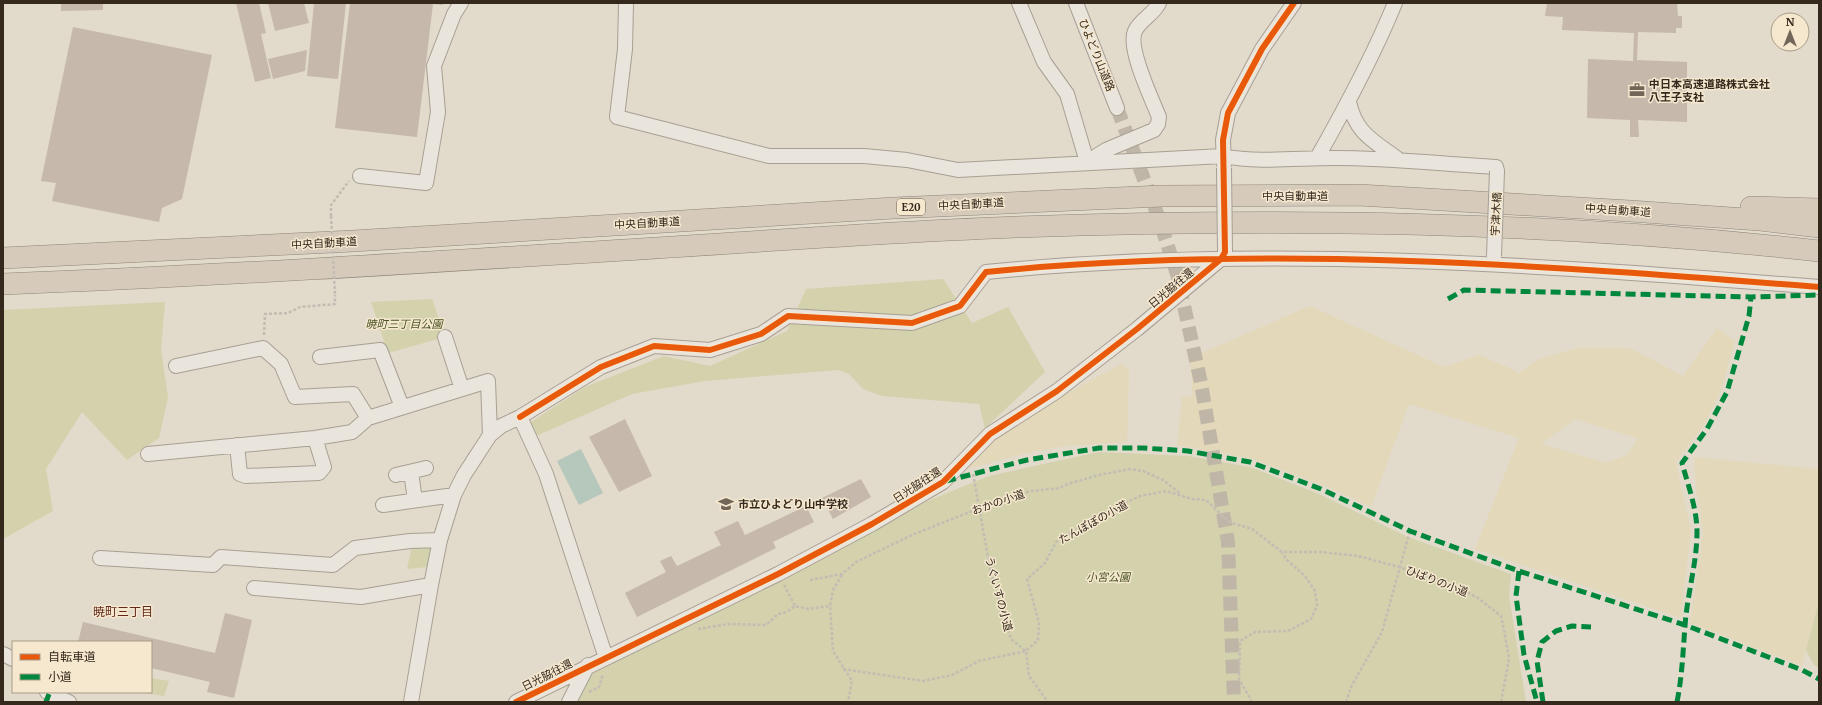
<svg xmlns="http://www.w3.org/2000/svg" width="1822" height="705" font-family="Merriweather,'Noto Sans JP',serif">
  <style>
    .farmland { fill: #e3d9ba; fill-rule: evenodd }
    .green { fill: #d3d2ac }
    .water { fill: #b6c7bc }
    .building { fill: #c6b8ab }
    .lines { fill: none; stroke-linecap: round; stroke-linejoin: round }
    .minor-tunnel { stroke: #bfb6a7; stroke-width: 14; stroke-dasharray: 14 7; stroke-linecap: butt }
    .minor-casing { stroke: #a79f94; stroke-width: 16 }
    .highway-casing { stroke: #8d857a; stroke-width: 22 }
    .path { stroke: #c3bcb3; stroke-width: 2.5; stroke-dasharray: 3 2; stroke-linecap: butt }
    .minor { stroke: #eae5dc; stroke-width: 14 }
    .highway { stroke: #d6cabb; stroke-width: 21 }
    .minor-bridge-casing { stroke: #a79f94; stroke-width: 16; stroke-linecap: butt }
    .path-bridge { stroke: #c3bcb3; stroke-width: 2.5; stroke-dasharray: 3 2; stroke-linecap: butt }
    .minor-bridge { stroke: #eae5dc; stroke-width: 14 }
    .quiet { stroke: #00873e; stroke-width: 5; stroke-dasharray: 10 5; stroke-linecap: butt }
    .cycleway-casing { stroke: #f5e8cf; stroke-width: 8 }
    .cycleway { stroke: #e8590c; stroke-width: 6 }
    .labels { text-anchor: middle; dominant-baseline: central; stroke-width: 3; stroke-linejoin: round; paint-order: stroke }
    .shield { fill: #f5e8cf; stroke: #6f6252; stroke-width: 1 }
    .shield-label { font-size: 10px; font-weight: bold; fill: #35281c }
    .street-label { font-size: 11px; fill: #35281c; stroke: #f5e8cf }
    .poi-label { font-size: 11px; font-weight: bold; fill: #35281c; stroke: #f5e8cf; text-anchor: start }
    .park-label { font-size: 11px; font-style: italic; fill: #485223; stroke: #f5e8cf }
    .neighbourhood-label { font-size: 12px; fill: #61281c; stroke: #f5e8cf }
  </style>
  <rect width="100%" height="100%" fill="#e2daca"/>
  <path class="farmland" d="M1310,306L1444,367L1479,355L1516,371L1518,374L1539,359L1577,348H1630L1683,376L1717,328L1735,341L1721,391L1703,427L1676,462L1691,531L1681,618L1475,549L1519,438L1409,404L1371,507L1325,486L1253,459L1177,445L1182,397L1193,396L1190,358ZM1575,419L1637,438V439L1627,455L1606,463L1541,444Z
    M1123,363L1129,372L1127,442L1065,446L1028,453L963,470L999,435L1053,401Z
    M1694,457L1819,469V601L1802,666L1690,623L1703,532L1701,517L1696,489Z"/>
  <path class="green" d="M943,279L972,323L1008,307L1045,372L985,428L979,404L882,396L863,389L849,374L838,370L705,381L632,394L536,436L528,424L585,387L664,356L710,366L787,331L806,289Z
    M432,299L445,337L388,353L371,302Z
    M165,302L161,349L168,397L159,438L127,460L82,412L46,469L53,511L3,539V310Z
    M1099,452L1188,456L1250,467L1319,494L1408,537L1511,574L1509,596L1526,702H571L587,673L799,568L930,500L989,476Z
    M412,546H432L427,567L407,569Z
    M1819,601V668L1814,665L1806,650Z
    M151,678L169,681L164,696L135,692H151Z"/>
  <path class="water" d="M581,449L603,493L579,505L557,461Z"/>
  <path class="building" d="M61,3H103V10L61,11Z
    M236,3H259L266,33L261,34L271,78L255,82Z
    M268,3H304L309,23L275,31Z
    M314,3H346L338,79L307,76Z
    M350,3H443V5L433,4L417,137L335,128Z
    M1547,3H1677L1678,16H1682V28H1676V33L1638,32L1637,60L1687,62V122L1638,120L1639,137H1630V120L1587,118L1588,59L1633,61L1634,33L1562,30L1563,17L1545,16Z
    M73,27L212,55L182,199L162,208L159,222L52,201L56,183L41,181Z
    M307,50L305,71L273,79L268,59Z
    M625,419L652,476L619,492L589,437Z
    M861,479L871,497L833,519L822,498Z
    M806,506L814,522L773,542L776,548L637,617L625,593L666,572L660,561L671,556L677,566L721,545L714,532L738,521L745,535Z
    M225,613L252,620L234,698L207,692L210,682L151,668V642H78L83,622L215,653Z"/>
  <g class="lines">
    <path class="minor-tunnel" d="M1117,108L1158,216L1177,274L1201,383L1228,542L1234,702"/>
    <defs>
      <path id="minor" d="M626,3L625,49L617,117L769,156H864L907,160L958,170L1223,156C1259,163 1298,158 1335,158C1389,158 1442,164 1496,167L1497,171
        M1019,3L1044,62L1067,94L1087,162L1106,150L1154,130L1158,124L1159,117C1152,99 1127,48 1135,31C1140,20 1154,14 1159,3
        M1076,3L1117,108
        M1349,102C1356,134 1374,141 1398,159
        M1317,158C1346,107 1373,57 1395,3
        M1224,164L1223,140L1228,113L1262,49L1294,3
        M360,176L426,183L438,112L434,66L454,14L461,3
        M445,337L462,389
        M320,357L380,350L402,407
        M176,366L263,348L281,364L295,397L353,394L368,418L488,381L490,435
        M520,417L601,367L654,346L710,350L761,334L788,316L912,323L960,306L986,272C1263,244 1542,265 1819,287
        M237,445L240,474L246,476L319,473L324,467L315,438
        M148,454L315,438L352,432L368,418
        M411,472L415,500
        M396,475L426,468
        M383,505L454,495
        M100,558L213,565L221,557L333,565L355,548L410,541L440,540
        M254,588L361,597L431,585
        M3,654L13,659
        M47,692L69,702
        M411,702L431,585L440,540L454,495L464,475L490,435L501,426L520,417L546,474L606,658
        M516,702L778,574L872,524L943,482L990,434L1057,391L1137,329L1222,258
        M569,702L588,665"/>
      <path id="highway" d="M1751,207L1819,209
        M3,258L353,241L894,208L1162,196L1359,195L1630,211L1760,220L1819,227
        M3,284C210,276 417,263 624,250C754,242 885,232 1016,227C1284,218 1552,221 1819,251"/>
    </defs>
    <use href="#minor" class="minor-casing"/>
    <use href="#highway" class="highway-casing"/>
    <path class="path" d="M331,216V205L349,181
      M264,335L265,314L288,313L300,307L335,304V295
      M973,474L991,573L1011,639L1026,651L1029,676L1048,702
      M842,575L833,590L830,606L833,651L852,681L848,702
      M810,580L842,574L856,562L914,534L998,501L1030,491L1060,488L1068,484L1099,475L1130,469L1143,471L1163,480L1181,494
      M784,585L795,606
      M698,629L728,624L766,625L778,614L787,612L795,606L808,609L830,606
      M843,669L923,681L952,675L979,661L1026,651L1038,640L1039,623L1027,579L1045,563L1056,542L1102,514L1140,496L1166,491L1192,499L1206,500L1229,522L1252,529L1282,552H1321L1358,556L1399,567L1451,584L1478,598L1501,616L1505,635L1509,659L1501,702
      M589,692L599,687L603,674
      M1252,702L1239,679L1240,641L1255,632L1288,631L1311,619L1317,606L1315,591L1305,576L1287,560L1282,553
      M1346,702L1351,687L1382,632L1410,531"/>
    <use href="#minor" class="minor"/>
    <use href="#highway" class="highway"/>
    <defs>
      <path id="minor-bridge" d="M1224,168L1225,252
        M1494,256L1497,171"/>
    </defs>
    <use href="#minor-bridge" class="minor-bridge-casing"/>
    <path class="path-bridge" d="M331,216L335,295"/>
    <use href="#minor-bridge" class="minor-bridge"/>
    <path class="quiet" d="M1448,299L1464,290L1751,297L1819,295
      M946,481L1027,460L1099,448H1143L1188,451L1250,462L1321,489L1410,531L1519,571L1685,625L1802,670L1819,679
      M1519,571L1516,596L1524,655L1537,702
      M46,702L49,694
      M1543,702L1537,661L1542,642L1556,631L1572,626L1591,627
      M1677,702C1682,677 1683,652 1685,626C1687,595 1697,563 1697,532C1697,509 1688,485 1682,463L1707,429L1727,392L1749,316L1751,297"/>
    <defs>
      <path id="cycleway" d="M520,417L601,367L654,346L710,350L761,334L788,316L912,323L960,306L986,272C1263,244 1542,265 1819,287
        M516,702L778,574L872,524L943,482L990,434L1057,391L1137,329L1221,259L1225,252L1223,140L1228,113L1262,49L1294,3"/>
    </defs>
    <use href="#cycleway" class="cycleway-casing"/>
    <use href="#cycleway" class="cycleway"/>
  </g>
  <defs>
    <symbol id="office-bare" viewBox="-9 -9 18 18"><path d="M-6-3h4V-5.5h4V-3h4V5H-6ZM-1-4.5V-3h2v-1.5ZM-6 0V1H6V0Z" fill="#726659" stroke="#f5e8cf" stroke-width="2.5" paint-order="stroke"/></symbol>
    <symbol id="school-bare" viewBox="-9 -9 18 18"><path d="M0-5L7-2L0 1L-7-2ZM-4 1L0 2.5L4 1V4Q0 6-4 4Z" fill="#726659" stroke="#f5e8cf" stroke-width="2.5" paint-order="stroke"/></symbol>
  </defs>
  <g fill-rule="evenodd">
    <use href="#office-bare" x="1626" y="79" width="22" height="22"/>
    <use href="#school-bare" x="715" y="493" width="22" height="22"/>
  </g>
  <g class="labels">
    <rect class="shield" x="897" y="199" width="28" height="16" rx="3"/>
    <g class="shield-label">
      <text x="911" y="207">E20</text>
    </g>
    <g class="street-label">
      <text transform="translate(1097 55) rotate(68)">ひよどり山道路</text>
      <text x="1295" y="196">中央自動車道</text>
      <text transform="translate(971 204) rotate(-3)">中央自動車道</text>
      <text transform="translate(1618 210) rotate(4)">中央自動車道</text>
      <text transform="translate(1496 214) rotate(-87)">宇津木橋</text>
      <text transform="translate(647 223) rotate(-3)">中央自動車道</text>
      <text transform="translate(324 243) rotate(-3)">中央自動車道</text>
      <text transform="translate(1171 288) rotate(-40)">日光脇往還</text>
      <text transform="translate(917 485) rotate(-33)">日光脇往還</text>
      <text transform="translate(998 502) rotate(-19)">おかの小道</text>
      <text transform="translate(1093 522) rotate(-29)">たんぽぽの小道</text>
      <text transform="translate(1437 581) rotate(21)">ひばりの小道</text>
      <text transform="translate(999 594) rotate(75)">うぐいすの小道</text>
      <text transform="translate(547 675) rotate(-27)">日光脇往還</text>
    </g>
    <g class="poi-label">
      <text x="1649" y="84">中日本高速道路株式会社<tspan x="1649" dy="13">八王子支社</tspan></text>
      <text x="738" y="504">市立ひよどり山中学校</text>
    </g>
    <g class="park-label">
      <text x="404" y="324">暁町三丁目公園</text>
      <text x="1108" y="577">小宮公園</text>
    </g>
    <g class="neighbourhood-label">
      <text x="123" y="611">暁町三丁目</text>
    </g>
  </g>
  <rect width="1822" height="705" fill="none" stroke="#35281c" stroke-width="8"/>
  <rect x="12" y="641" width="140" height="52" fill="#f5e8cf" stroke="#a89b87"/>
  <rect x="20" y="654" width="20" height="6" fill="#e8590c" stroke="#a89b87"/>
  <text x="48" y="661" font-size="12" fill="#35281c">自転車道</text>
  <rect x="20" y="674" width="20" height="6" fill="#00873e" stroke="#a89b87"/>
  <text x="48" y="681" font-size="12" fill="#35281c">小道</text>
  <g transform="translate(1790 32)"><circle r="19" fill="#f5e8cf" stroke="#a89b87"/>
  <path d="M0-3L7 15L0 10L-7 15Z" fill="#726659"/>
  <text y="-6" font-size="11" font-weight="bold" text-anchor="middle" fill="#35281c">N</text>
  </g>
</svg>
